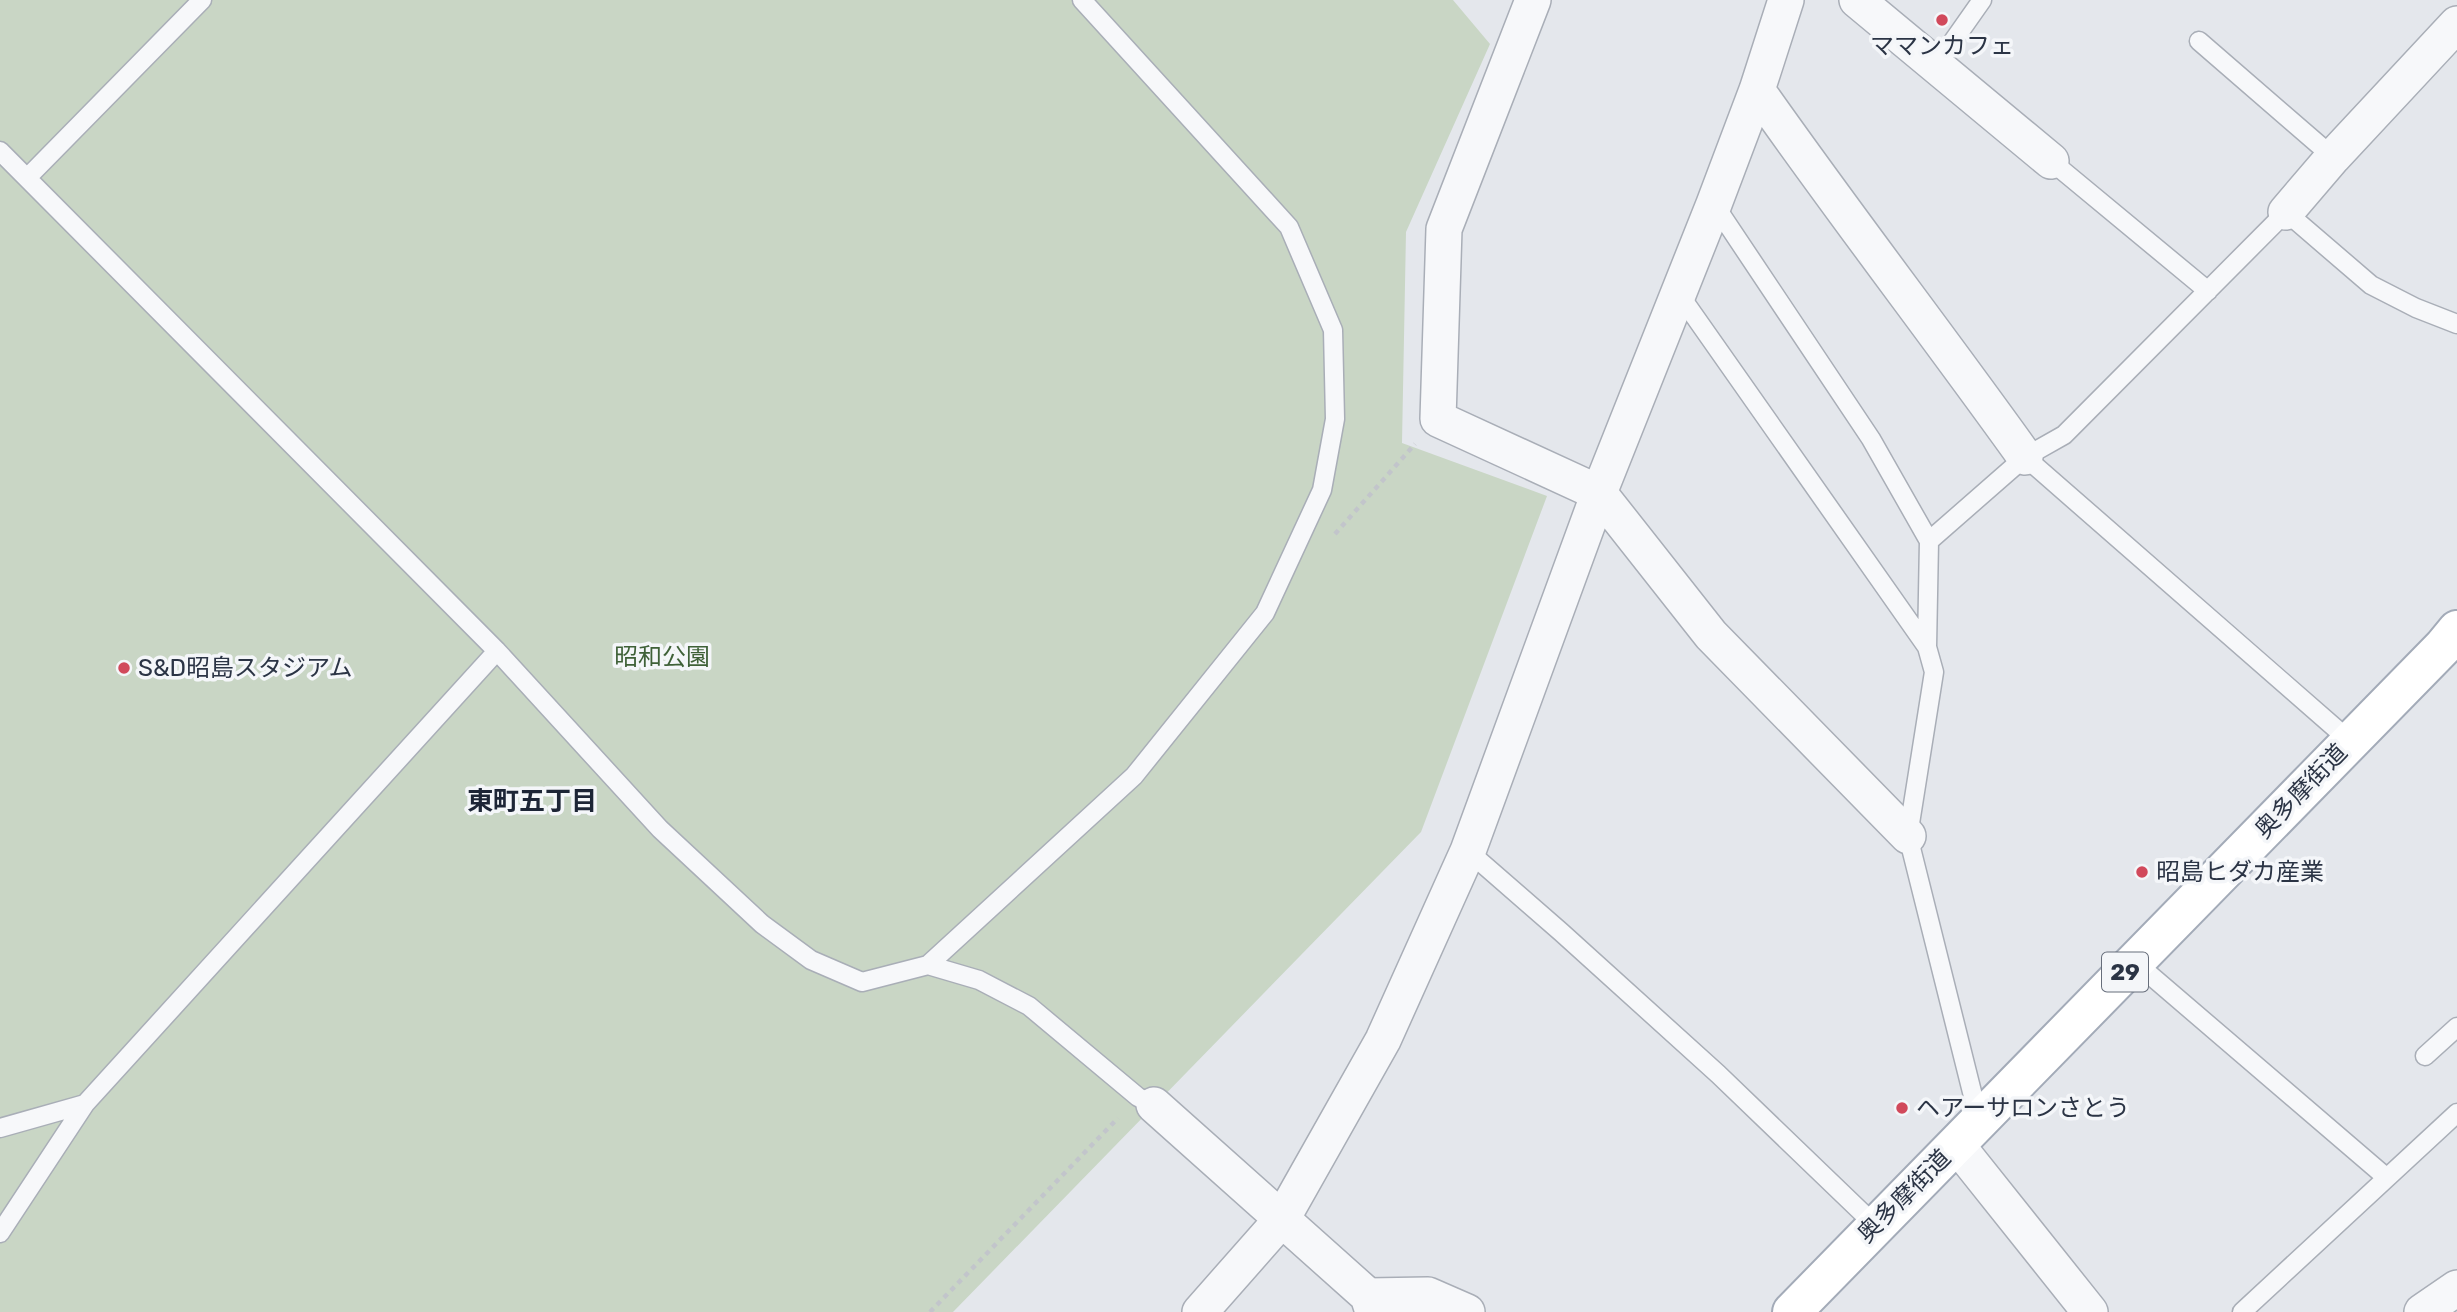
<svg xmlns="http://www.w3.org/2000/svg" width="2457" height="1312" font-family="Rubik,'Noto Sans JP',sans-serif">
  <style>
    .green { fill: #c9d6c5 }
    .lines { fill: none; stroke-linecap: round; stroke-linejoin: round }
    .lane-casing { stroke: #a9aeb7; stroke-width: 21 }
    .street-casing { stroke: #a9aeb7; stroke-width: 38 }
    .primary-casing { stroke: #a3abb8; stroke-width: 42 }
    .path { stroke: #c2c5cb; stroke-width: 4.5; stroke-dasharray: 5 5; stroke-linecap: butt }
    .lane { stroke: #f7f8fa; stroke-width: 18 }
    .street { stroke: #f7f8fa; stroke-width: 35 }
    .primary { stroke: #fff; stroke-width: 38 }
    .poi-dot { fill: #d1495b; stroke: #f4f6f9; stroke-width: 2.5 }
    .labels { text-anchor: middle; dominant-baseline: central; stroke-width: 7; stroke-linejoin: round; paint-order: stroke }
    .shield { fill: #f4f6f9; stroke: #676e7b; stroke-width: 2 }
    .shield-label { font-size: 23px; font-weight: bold; fill: #2b3445 }
    .poi-label { font-size: 24px; fill: #2b3445; stroke: #f4f6f9; text-anchor: start }
    .park-label { font-size: 24px; fill: #3f6138; stroke: #f4f6f9 }
    .street-label { font-size: 24px; fill: #2b3445; stroke: #f4f6f9 }
    .neighbourhood-label { font-size: 26px; font-weight: bold; fill: #1d2536; stroke: #f4f6f9 }
  </style>
  <rect width="100%" height="100%" fill="#e4e7ec"/>
  <path class="green" d="M0,0H1453L1490,44L1406,232L1402,443L1547,496L1421,832L953,1312H0Z"/>
  <g class="lines">
    <defs>
      <path id="lane" d="M2199,41L2333,157
        M1937,64L1982,0
        M0,151L497,651L660,829L762,924L811,960L862,982L928,965L979,980L1029,1006L1138,1097L1154,1105
        M2051,161L2208,291
        M27,178L202,0
        M1714,204L1871,439L1929,541L1927,647
        M1679,294L1927,647L1934,672L1908,836L1979,1120
        M2025,457L2350,741
        M1929,541L2025,457L2064,435L2286,212L2371,285L2416,308L2457,324
        M1468,851L1561,932L1718,1074L1875,1225
        M2135,962L2387,1178
        M928,965L1134,776L1265,613L1322,490L1335,419L1333,330L1289,227L1082,0
        M2425,1056L2457,1027
        M0,1128L85,1104L497,651
        M0,1233L85,1104
        M2242,1312L2457,1113"/>
      <path id="street" d="M1533,0L1444,229L1438,419L1599,493L1711,635L1908,836
        M1857,0L2051,161
        M1757,90C1844,214 1937,334 2025,457
        M2286,212L2333,157L2457,24
        M1154,1105L1368,1296L1373,1312
        M1956,1144L2090,1312
        M1368,1296L1428,1295L1467,1312
        M1200,1312L1282,1219L1383,1040L1468,851L1599,493L1714,204L1757,90L1786,0
        M2422,1312L2457,1288"/>
      <path id="primary" d="M1792,1312L2443,647L2457,630"/>
    </defs>
    <use href="#lane" class="lane-casing"/>
    <use href="#street" class="street-casing"/>
    <use href="#primary" class="primary-casing"/>
    <path class="path" d="M1335,534L1415,444
      M930,1312L1118,1118"/>
    <use href="#lane" class="lane"/>
    <use href="#street" class="street"/>
    <use href="#primary" class="primary"/>
  </g>
  <g class="poi-dot">
    <circle cx="1942" cy="20" r="7"/>
    <circle cx="124" cy="668" r="7"/>
    <circle cx="2142" cy="872" r="7"/>
    <circle cx="1902" cy="1108" r="7"/>
  </g>
  <g class="labels">
    <rect class="shield" x="2102" y="952.5" width="46" height="39" rx="5"/>
    <g class="shield-label">
      <text x="2125" y="972">29</text>
    </g>
    <g class="poi-label">
      <text x="1942" y="46" text-anchor="middle">ママンカフェ</text>
      <text x="138" y="668">S&amp;D昭島スタジアム</text>
      <text x="2156" y="872">昭島ヒダカ産業</text>
      <text x="1916" y="1108">ヘアーサロンさとう</text>
    </g>
    <g class="park-label">
      <text x="662" y="657">昭和公園</text>
    </g>
    <g class="street-label">
      <text transform="translate(2301 791) rotate(-46)">奥多摩街道</text>
      <text transform="translate(1904 1196) rotate(-45)">奥多摩街道</text>
    </g>
    <g class="neighbourhood-label">
      <text x="532" y="801">東町五丁目</text>
    </g>
  </g>
</svg>
